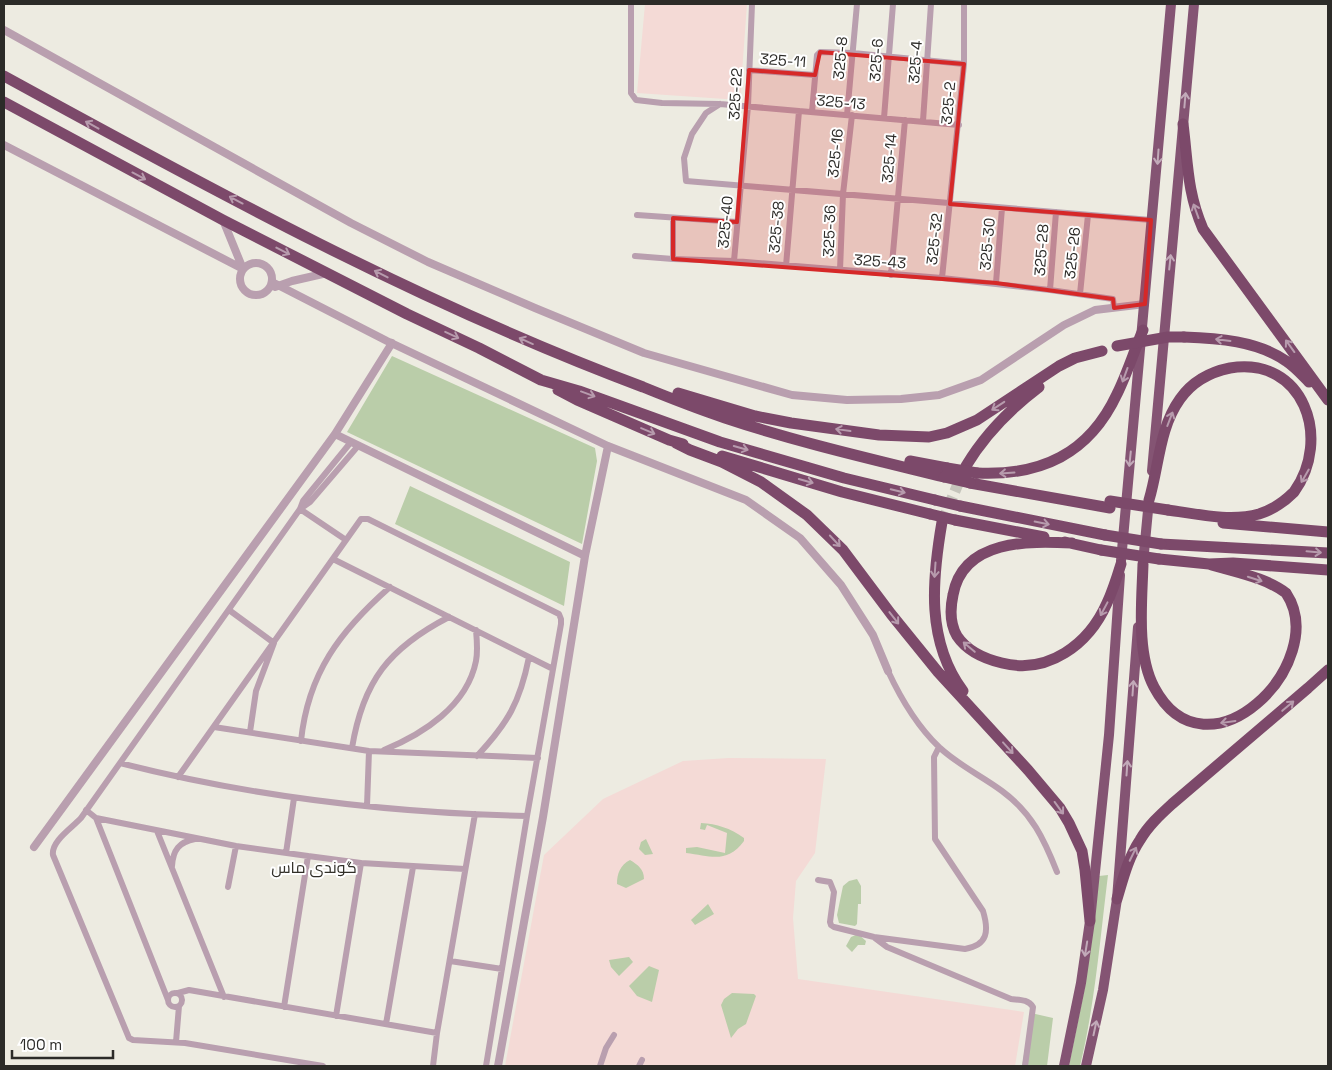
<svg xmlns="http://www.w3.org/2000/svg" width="1332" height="1070" font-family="'Space Grotesk',Cairo,sans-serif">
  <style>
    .education { fill: #f4dad6 }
    .green { fill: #bacda9 }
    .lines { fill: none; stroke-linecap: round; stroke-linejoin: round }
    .motorway-tunnel { stroke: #c6c5bc; stroke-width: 11; stroke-dasharray: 11 5.5; stroke-linecap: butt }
    .minor { stroke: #b99faf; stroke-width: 6 }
    .tertiary { stroke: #b99faf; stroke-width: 8 }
    .trunk { stroke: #845473; stroke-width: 10 }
    .motorway { stroke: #7c496a; stroke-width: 11 }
    .motorway-bridge { stroke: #7c496a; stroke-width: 11 }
    .oneway { stroke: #c2aab9 }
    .oneway2 { stroke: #b79bad }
    .marked { fill: #d62828; fill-opacity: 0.2; stroke: #d62828; stroke-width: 4; stroke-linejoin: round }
    .labels { text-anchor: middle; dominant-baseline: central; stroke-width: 4; stroke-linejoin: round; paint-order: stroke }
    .street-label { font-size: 15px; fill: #2c2b28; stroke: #fff }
    .neighbourhood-label { font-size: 16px; fill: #312f28; stroke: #fff }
  </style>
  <rect width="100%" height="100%" fill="#edebe1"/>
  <path class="education" d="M645,4H747L740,100L637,93Z
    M729,758L826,759L815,853L796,881L793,918L798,979L1024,1012L1015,1066H505L544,855L603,799L683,761Z"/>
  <path class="green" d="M392,356L595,448L597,461L582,544L347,432Z
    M410,486L570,562L564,606L395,524Z
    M701,823C717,824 730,828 744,838V841C727,864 711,856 686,853V848L697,847L725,853L727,833L707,825L705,830L700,829Z
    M646,839L653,854L645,855L639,849L641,842Z
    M630,860C638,865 644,869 644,879L626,888L617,884C617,874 620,865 630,860Z
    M1108,875C1100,939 1095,1004 1080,1066H1069L1085,986L1099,876Z
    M857,879L861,886V904H858L857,924L855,926L839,923L837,915L843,886L849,881Z
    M708,904L714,914L695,925L691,920Z
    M858,934L866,941L865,945H858L852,952L846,946L851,937Z
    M629,957L633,962L619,976L611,967L609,960Z
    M649,966L659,970L652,1002L637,996L629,986Z
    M732,993L754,994L756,996L746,1024L738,1029L731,1038L721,1005L724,999Z
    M1031,1013L1053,1018L1047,1066H1022Z"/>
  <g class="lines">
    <path class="motorway-tunnel" d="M942,522L963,472"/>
    <path class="minor" d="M631,4V93L636,100L662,103L720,104L959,125
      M749,70L815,75
      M720,104L706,113L692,134L684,158L686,181L1151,220
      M812,112L817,55L820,52L853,53L964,64
      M847,115L857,4
      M884,118L893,4
      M923,121L931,4
      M637,215L737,222
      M635,256L673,259L734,261L942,278L1050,290L1113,299L1114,308
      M673,259V218
      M734,261L748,106L752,4
      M786,266L799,111
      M840,270L843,194L852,115
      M891,275L905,120
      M942,278L964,64V4
      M996,283L1002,208
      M1050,290L1056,212
      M1080,294L1088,215
      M300,509L310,502L358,446
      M300,509L346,540
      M333,559L553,669
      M229,610L274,643L256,691L250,732
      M888,671C901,699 917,726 939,747C958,765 982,776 1002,791C1032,813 1044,839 1057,872
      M214,727L369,751L538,758
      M301,741C308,673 340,631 390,587
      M352,748C363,681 389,648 449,617
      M384,750C423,734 467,706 476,661C478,651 477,641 476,630
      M477,756C508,723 520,702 529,657
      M120,763C253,797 390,813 527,816
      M178,777L361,519H368L559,614L561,619V624L527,816L486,1066
      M367,806L369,751
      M86,810L96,818L236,846L308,856L361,863L465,869
      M96,818L168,1000
      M157,831L224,997
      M286,853L294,798
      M172,866C173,850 179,842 195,839
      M818,880L830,882L834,892L830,922L831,925L834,927L874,937L965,949C988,945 989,931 983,911L935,839L934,757L939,747
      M228,887L236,846
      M875,938L887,947L1011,999C1019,1000 1028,999 1033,1007L1025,1066
      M450,961L502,969
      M168 1000a7 7 0 1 1 14 0a7 7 0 1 1-14 0Z
      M178,993L189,990L437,1033
      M284,1007L308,856
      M336,1016L361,863
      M386,1024L413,867
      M176,1042L179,1006
      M323,1066L185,1043L133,1040L129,1038L53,855C51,841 72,828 81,818L300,509L303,501L351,442
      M433,1066L437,1033L475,814
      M600,1066L606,1048L614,1035
      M639,1066L642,1060"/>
    <path class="tertiary" d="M4,30L351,223L428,262L535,308L644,353L792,395L847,400L901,399L939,395L981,380L1064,325L1095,310L1145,304
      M4,145L243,269
      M223,220L243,269
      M240 279a16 16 0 1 1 32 0a16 16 0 1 1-32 0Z
      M272,282L387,341L608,446L746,500L800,538L841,585L873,635L888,671
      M275,287L292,281L327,273
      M335,434L585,556
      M34,847L335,434L392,343
      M498,1066L543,817L585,556L608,446"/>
    <path class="trunk" d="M1152,471L1194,4
      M1121,561L1171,4
      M1143,563L1149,500
      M1064,1066L1081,983L1090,921L1109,735L1120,575
      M1086,1066L1103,990L1117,899L1138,627"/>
    <path class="motorway" d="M4,76C212,190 421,304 643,387C670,398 698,409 725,418C797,442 871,459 944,477
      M4,102L223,220L407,314L479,348L541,380L579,391L720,442L844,478L935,500
      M1183,124C1188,163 1187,192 1203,229L1328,400
      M1184,337C1217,338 1258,341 1286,361C1295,367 1302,375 1309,382
      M558,390L577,400L669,440L683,444
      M678,393L755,416L791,423L879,435L929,437L947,433L977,420L1059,366L1075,358L1102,351
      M676,443L690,450L722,462L761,482L807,515L843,550L891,614L938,672L1028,770L1060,808L1069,823L1082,851L1085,870L1090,921
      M722,456L842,492L930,514
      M910,461L947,468
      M966,466C985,434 1010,409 1039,387
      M977,473C1041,476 1089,454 1117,394C1127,374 1134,351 1143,330
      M970,483L1110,508
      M1149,500C1159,467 1159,428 1180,399C1192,382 1210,372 1230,368C1304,356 1332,439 1294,492C1284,502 1272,510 1259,514C1230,522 1197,514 1168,510
      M960,506L1105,535
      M955,520L1044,537
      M942,522C932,580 926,641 963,691
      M1223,523L1328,532
      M1065,542L1101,550
      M1072,543C1029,541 963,539 953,595C950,609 950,624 957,636C967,651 985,659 1002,663C1048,675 1089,644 1107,603C1113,590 1117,577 1121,564
      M1161,544L1328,553
      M1159,559L1209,564L1233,563L1328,570
      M1143,564C1142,601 1136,653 1154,687C1207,787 1332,662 1286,593C1265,577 1234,572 1209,564
      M1117,899C1123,879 1128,858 1140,840C1148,826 1160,815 1172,804L1308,688L1328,670"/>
    <path class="motorway-bridge" d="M1117,346L1168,337H1184
      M947,468L977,473
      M944,477L970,483
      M935,500L960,506
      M1110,501L1168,510
      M930,514L955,520
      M1105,535L1161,544
      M1101,550L1159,559"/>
  </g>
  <defs><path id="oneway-shaft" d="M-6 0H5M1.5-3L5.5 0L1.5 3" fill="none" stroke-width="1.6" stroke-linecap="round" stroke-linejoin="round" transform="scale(1.25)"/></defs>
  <g class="oneway">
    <use href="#oneway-shaft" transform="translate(1185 100) rotate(-85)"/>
    <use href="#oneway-shaft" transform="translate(1158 157) rotate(94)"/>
    <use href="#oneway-shaft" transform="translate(1170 262) rotate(-84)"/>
    <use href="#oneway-shaft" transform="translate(1130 459) rotate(96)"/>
    <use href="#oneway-shaft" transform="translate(1133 688) rotate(-86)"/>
    <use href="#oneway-shaft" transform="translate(1127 768) rotate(-86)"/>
    <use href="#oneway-shaft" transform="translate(1086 949) rotate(99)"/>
    <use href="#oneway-shaft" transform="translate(1095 1028) rotate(-78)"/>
  </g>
  <g class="oneway2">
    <use href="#oneway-shaft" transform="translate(92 125) rotate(-151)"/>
    <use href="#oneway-shaft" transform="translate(139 176) rotate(28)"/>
    <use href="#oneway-shaft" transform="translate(236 200) rotate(-152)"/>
    <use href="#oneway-shaft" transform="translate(1196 211) rotate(-110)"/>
    <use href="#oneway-shaft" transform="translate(283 251) rotate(27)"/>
    <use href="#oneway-shaft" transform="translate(381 274) rotate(-153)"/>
    <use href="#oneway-shaft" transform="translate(452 335) rotate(25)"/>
    <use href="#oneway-shaft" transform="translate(1223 340) rotate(-173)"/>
    <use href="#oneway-shaft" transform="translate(526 341) rotate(-156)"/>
    <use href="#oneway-shaft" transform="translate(1290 346) rotate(-126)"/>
    <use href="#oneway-shaft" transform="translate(1125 375) rotate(110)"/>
    <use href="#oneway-shaft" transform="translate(588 394) rotate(20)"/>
    <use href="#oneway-shaft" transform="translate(998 406) rotate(147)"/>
    <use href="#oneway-shaft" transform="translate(1170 419) rotate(-69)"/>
    <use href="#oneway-shaft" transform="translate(843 430) rotate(-172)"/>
    <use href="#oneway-shaft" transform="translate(648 431) rotate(23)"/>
    <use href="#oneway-shaft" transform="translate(741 448) rotate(16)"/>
    <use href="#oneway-shaft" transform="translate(1007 473) rotate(176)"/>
    <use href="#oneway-shaft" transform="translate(1305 476) rotate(120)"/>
    <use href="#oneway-shaft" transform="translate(806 481) rotate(16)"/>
    <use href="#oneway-shaft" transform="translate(898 491) rotate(14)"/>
    <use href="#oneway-shaft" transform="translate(1042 523) rotate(11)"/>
    <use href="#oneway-shaft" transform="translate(835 541) rotate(47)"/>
    <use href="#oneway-shaft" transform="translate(1314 552) rotate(5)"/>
    <use href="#oneway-shaft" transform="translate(935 570) rotate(94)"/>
    <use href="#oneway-shaft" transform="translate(1255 579) rotate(18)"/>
    <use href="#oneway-shaft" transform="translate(1104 609) rotate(118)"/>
    <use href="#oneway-shaft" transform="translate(894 618) rotate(52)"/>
    <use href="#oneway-shaft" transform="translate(969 647) rotate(-140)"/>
    <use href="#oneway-shaft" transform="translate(1288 706) rotate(-40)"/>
    <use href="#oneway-shaft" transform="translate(1228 722) rotate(172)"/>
    <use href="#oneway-shaft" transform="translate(1008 748) rotate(48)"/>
    <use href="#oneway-shaft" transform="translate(1059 808) rotate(54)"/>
    <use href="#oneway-shaft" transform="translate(1133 854) rotate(-64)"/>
  </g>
  <path class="marked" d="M820,52L964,64L950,204L1151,220L1145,304L1114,308L1113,299L996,283L673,259V218L737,222L749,70L815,75Z"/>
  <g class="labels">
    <g class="street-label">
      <text transform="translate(840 58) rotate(-85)">325-8</text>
      <text transform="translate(783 60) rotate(4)">325-11</text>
      <text transform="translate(876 60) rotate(-86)">325-6</text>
      <text transform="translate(915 62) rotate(-86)">325-4</text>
      <text transform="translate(735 94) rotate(-87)">325-22</text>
      <text transform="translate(841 102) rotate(5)">325-13</text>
      <text transform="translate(948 103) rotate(-85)">325-2</text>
      <text transform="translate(835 153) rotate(-84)">325-16</text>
      <text transform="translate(889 158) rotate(-85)">325-14</text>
      <text transform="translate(725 222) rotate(-85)">325-40</text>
      <text transform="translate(776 227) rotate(-85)">325-38</text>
      <text transform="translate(829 231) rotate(-88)">325-36</text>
      <text transform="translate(934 239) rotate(-84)">325-32</text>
      <text transform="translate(987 244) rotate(-85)">325-30</text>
      <text transform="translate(1041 250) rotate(-86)">325-28</text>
      <text transform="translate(1072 253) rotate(-84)">325-26</text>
      <text transform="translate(880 261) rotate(4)">325-43</text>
    </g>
    <g class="neighbourhood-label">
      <text x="314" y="867">گوندی ماس</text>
    </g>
  </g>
  <rect width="1332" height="1070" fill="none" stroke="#2c2b28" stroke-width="10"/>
  <path d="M12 1050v8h101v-8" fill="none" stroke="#2c2b28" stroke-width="2.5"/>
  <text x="20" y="1050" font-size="15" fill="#2c2b28" stroke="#ffffff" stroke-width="4" paint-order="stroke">100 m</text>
</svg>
